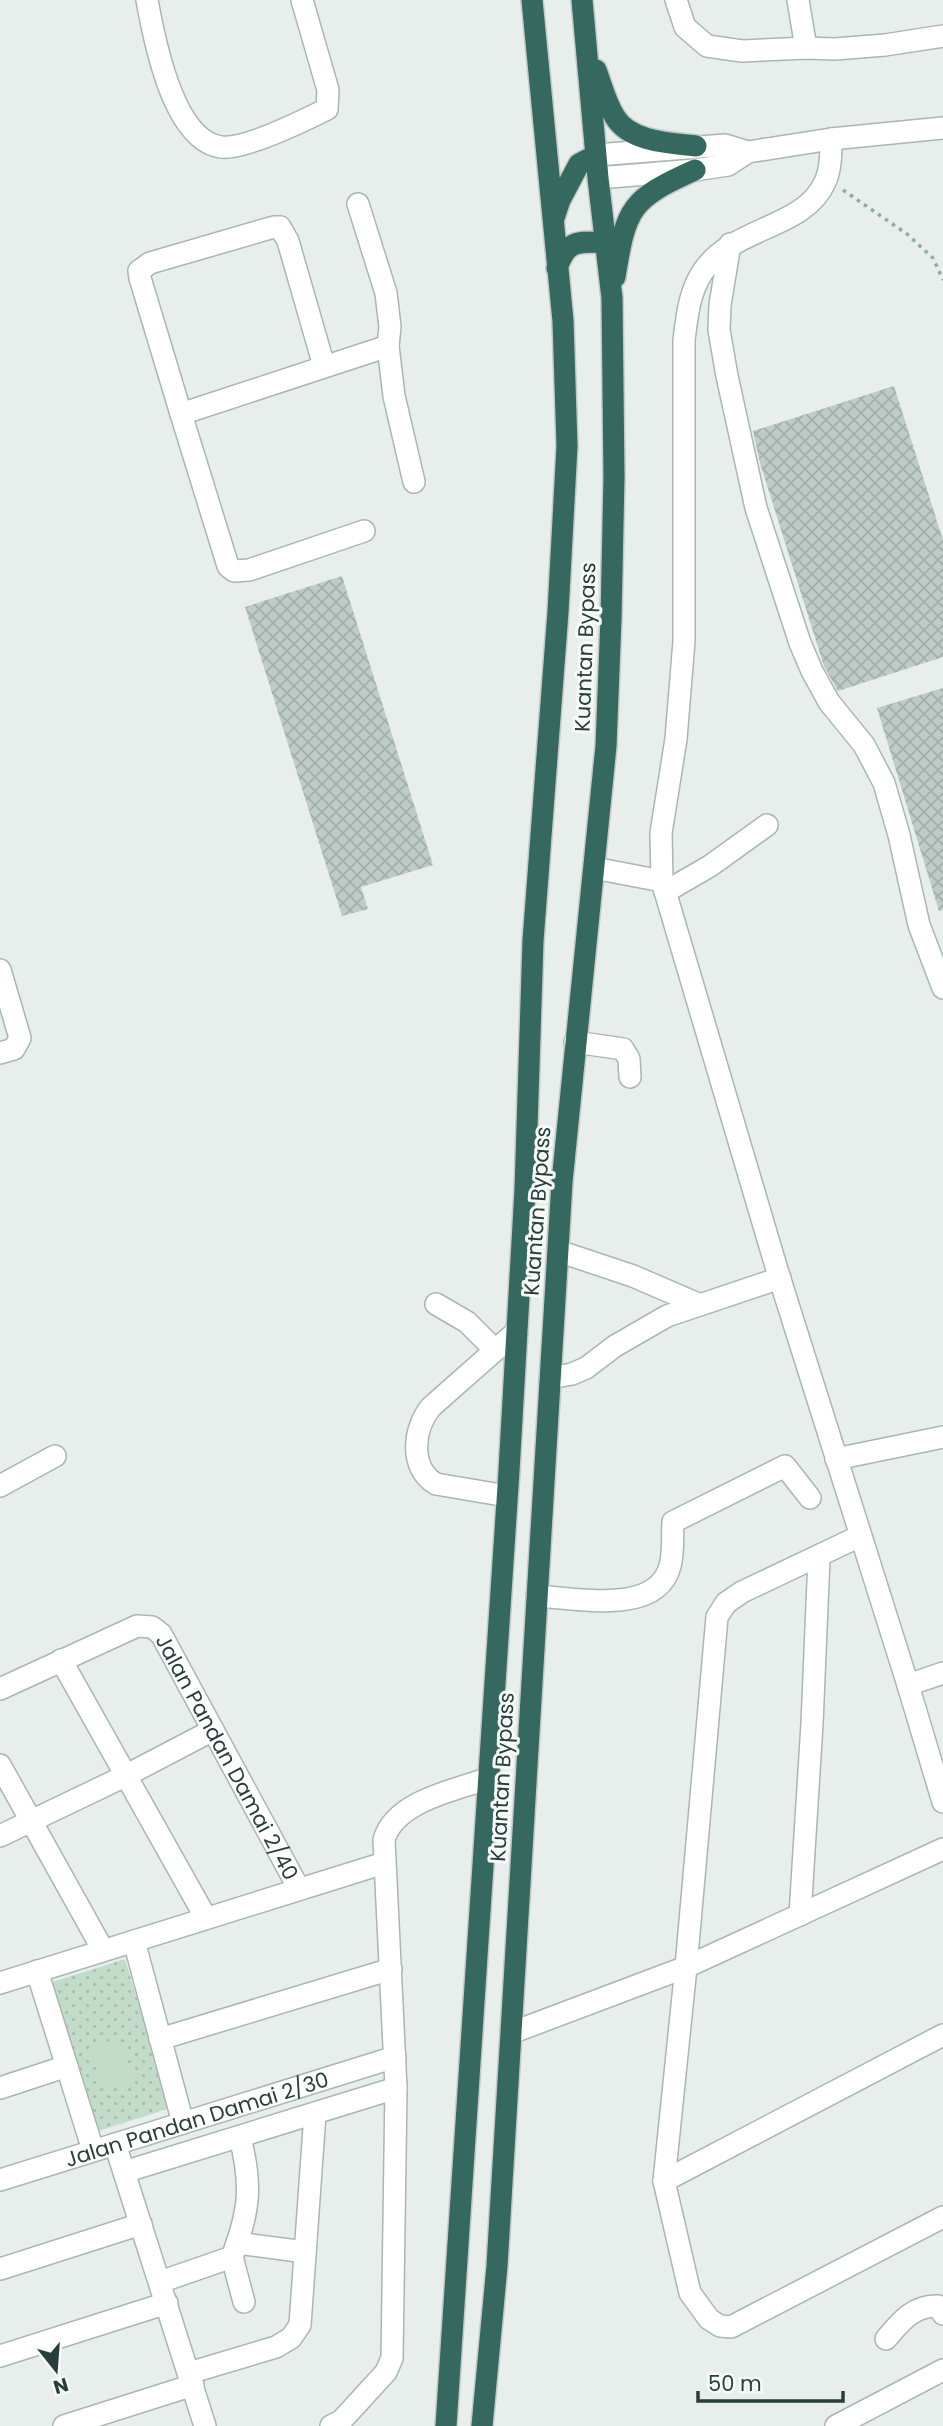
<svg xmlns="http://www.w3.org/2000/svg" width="943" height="2426" font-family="Poppins,sans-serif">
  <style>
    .green { fill: url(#green-dots) }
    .pitch { fill: #c2dcca }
    .building { fill: url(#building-cross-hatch) }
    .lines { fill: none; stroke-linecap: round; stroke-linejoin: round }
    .minor-casing { stroke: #aab6b2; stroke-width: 24 }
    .highway-casing { stroke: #c3c9c8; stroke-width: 24 }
    .path { stroke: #8aaea4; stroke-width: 3.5; stroke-dasharray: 3.5 5; stroke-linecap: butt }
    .minor { stroke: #fff; stroke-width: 21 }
    .highway { stroke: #35685f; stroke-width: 21 }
    .labels { text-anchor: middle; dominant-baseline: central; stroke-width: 6; stroke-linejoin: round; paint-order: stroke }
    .street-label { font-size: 21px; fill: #273f39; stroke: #f7faf9 }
  </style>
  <defs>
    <pattern id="green-dots" width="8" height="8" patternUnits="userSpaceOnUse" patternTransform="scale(1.75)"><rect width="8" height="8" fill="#c2dcca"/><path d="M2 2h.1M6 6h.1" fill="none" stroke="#a7beae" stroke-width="1.8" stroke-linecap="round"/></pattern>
    <pattern id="building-cross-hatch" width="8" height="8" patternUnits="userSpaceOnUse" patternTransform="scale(1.75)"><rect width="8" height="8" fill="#bfcbc7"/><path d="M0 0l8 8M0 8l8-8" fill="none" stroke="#a4afac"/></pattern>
  </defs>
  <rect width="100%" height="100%" fill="#e7eeeb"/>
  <path class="green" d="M125,1959L170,2108L92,2133L46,1984Z"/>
  <path class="pitch" d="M119,2038L134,2080L103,2090L90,2048Z"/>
  <path class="building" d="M894,386L943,540V657L838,691L824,666L760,463L753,431Z
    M342,576L433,865L361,887L368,909L342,916L245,607Z
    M943,688V910L939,911L877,708Z"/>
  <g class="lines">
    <defs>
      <g id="minor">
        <path d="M147,0C154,39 173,140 221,147C244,150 305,120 327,109L328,90L302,0"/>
        <path d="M676,0L685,27L707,46L742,51L806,48L835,49L885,45L943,36"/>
        <path d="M798,0L806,48"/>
        <path d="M596,155L725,145L748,152"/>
        <path d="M598,178L695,170L728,165L748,152L831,139L943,128"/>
        <path d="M358,204L386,293L390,327L388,346L394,396L414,482"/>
        <path d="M730,244L720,305L719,330L727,376L756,508L800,643L812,671L829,702L864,745L884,783L899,835L919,925L943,988"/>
        <path d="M181,414L140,278L139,271L150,263L274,227H280L288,241L324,366"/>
        <path d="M364,531L249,570L234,571L228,566L181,414L388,346"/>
        <path d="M594,868L662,881L778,1273L908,1685L943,1802"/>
        <path d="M662,881L661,833L676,739L684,641V340C687,317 689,293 702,273C731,226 804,230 825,182C831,169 831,153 831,139"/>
        <path d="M665,892L710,866L767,825"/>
        <path d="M0,970L20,1038L14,1049L0,1053"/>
        <path d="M575,1042L623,1049L629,1059L630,1077"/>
        <path d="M558,1251L633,1276L698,1304"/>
        <path d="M436,1304L467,1322L495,1350"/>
        <path d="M550,1378L572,1374L586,1368L615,1346L667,1316L780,1278"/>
        <path d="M836,1459L943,1437"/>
        <path d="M0,1486L55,1456"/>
        <path d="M507,1496L436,1484C409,1468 413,1429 431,1407L517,1331"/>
        <path d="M860,1536L742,1592L726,1603L717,1617L686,1967L664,2181L690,2293L709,2319L720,2326L731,2327L943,2217"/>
        <path d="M537,1596C576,1598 657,1616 670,1566C674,1552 672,1535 673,1522L785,1466L810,1498"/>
        <path d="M61,1660L206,1918"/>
        <path d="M908,1685L943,1673"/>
        <path id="s1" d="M0,1689L137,1626L152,1627L161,1634L299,1889"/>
        <path d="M0,1765L103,1950"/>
        <path d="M0,1836L125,1776L213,1730"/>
        <path d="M800,1915L812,1724L819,1558"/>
        <path d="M134,1941L183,2123"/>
        <path d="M37,1971L93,2150"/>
        <path d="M0,1983L384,1863"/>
        <path d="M511,2033L686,1967L943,1849"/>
        <path d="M160,2039L391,1969"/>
        <path d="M0,2088L67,2066"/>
        <path d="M115,2144L205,2426"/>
        <path d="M124,2172L396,2088"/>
        <path id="s2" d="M0,2180L395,2057"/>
        <path d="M664,2181L943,2035"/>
        <path d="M237,2243L305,2252"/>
        <path d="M232,2257C250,2210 252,2185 240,2137"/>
        <path d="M0,2269L141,2224"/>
        <path d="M160,2282L232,2257L244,2302"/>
        <path d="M886,2339C901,2321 914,2305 938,2306L943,2314"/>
        <path d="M0,2356L167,2303"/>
        <path d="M189,2373L276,2347L291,2338L300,2325L315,2114"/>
        <path d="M64,2426L193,2385"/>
        <path d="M331,2426L341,2421L386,2372L392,2358L396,2088L384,1840C394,1802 454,1790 487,1779"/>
        <path d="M836,2426L943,2370"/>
      </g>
      <path id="highway" d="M596,70C602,86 606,103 615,117C630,142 670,143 696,146
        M554,218L560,200L579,164L596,155
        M557,268C567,240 577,242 604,242
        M615,277C626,208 630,199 695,170
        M446,2426L509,1471L525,1190L533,941L558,612L567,446L563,321L532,0
        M482,2426L497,2266L562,1182L606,746L611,618L614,477L612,298L598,178L582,0"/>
    </defs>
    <use href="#minor" class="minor-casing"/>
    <use href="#highway" class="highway-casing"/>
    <path class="path" d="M843,190L907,234L933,258L943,280"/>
    <use href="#minor" class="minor"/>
    <use href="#highway" class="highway"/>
  </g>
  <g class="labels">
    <g class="street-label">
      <text transform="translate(585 647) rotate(-88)">Kuantan Bypass</text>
      <text transform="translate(537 1211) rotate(-86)">Kuantan Bypass</text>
      <text stroke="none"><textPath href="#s1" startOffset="317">Jalan Pandan Damai 2/40</textPath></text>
      <text transform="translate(502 1777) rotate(-87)">Kuantan Bypass</text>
      <text stroke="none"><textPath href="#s2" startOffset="206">Jalan Pandan Damai 2/30</textPath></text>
    </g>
  </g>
  <g transform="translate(56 2370) rotate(163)" stroke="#f7faf9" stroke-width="5" paint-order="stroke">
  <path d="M0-5L12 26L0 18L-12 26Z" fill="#273f39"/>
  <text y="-10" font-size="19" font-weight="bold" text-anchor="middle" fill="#273f39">N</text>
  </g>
  <path d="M698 2391v10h145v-10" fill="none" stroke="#273f39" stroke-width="3.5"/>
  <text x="708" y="2391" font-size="21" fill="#273f39" stroke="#f7faf9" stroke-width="5" paint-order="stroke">50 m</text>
</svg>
